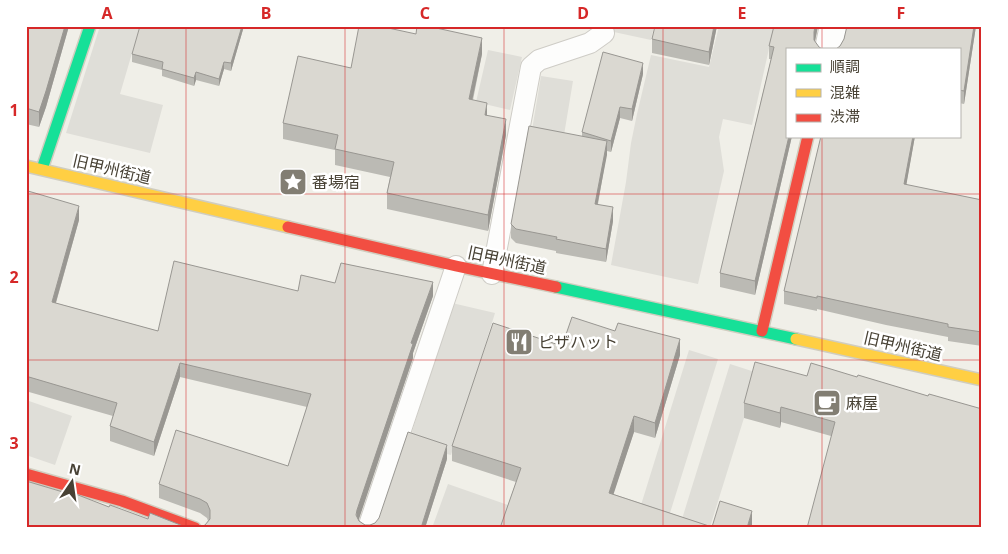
<svg xmlns="http://www.w3.org/2000/svg" width="1008" height="554" font-family="'Noto Sans','Noto Sans JP',sans-serif">
  <style>
    .parking { fill: #dfded8 }
    .lines { fill: none; stroke-linecap: round; stroke-linejoin: round }
    .lane-casing { stroke: #ceccc6; stroke-width: 22 }
    .street-casing { stroke: #ceccc6; stroke-width: 30 }
    .fast-casing { stroke: #d0cdbf; stroke-width: 14 }
    .slow-casing { stroke: #d0cdbf; stroke-width: 14 }
    .jam-casing { stroke: #d0cdbf; stroke-width: 14 }
    .lane { stroke: #fdfdfc; stroke-width: 20 }
    .street { stroke: #fdfdfc; stroke-width: 28 }
    .fast { stroke: #16e098; stroke-width: 11 }
    .slow { stroke: #ffcf43; stroke-width: 11 }
    .jam { stroke: #f24e42; stroke-width: 11 }
    .wall { fill: #bbbab4 }
    .shaded-wall { fill: #999792 }
    .building { fill: #dad8d1; stroke: #999792 }
    .grid { fill: none; stroke: #d62828; stroke-width: 1; stroke-opacity: 0.55 }
    .labels { text-anchor: middle; dominant-baseline: central; stroke-width: 5; stroke-linejoin: round; paint-order: stroke }
    .street-label { font-size: 16px; fill: #474134; stroke: #fff }
    .poi-label { font-size: 16px; fill: #474134; stroke: #fff; text-anchor: start }
    .neatline { fill: none; stroke: #d62828; stroke-width: 2 }
    .grid-label { font-size: 16px; text-anchor: middle; font-weight: bold; fill: #d62828 }
  </style>
  <rect width="100%" height="100%" fill="#f0efe8"/>
  <path class="parking" d="M100,26H140L120,94L163,105L150,153L66,133Z
    M586,26H654L651,40Z
    M719,26H774L752,125L723,119L719,137L724,171L698,284L611,265L626,182L631,143L637,114L651,55L709,67Z
    M488,50L522,57L510,110L476,102Z
    M541,76L573,81L563,141L531,136Z
    M452,303L495,313L451,455L408,445Z
    M689,350L718,359L670,513L641,505Z
    M730,364L758,373L710,527L682,519Z
    M29,401L72,416L55,465L26,455V409Z
    M448,484L511,506L503,528H432Z"/>
  <g class="lines">
    <defs>
      <path id="lane" d="M492,274L531,67L539,60L590,43L604,33
        M368,528L456,266"/>
      <path id="street" d="M829,49L834,26"/>
      <path id="fast" d="M42,169L90,26
        M556,287L796,339"/>
      <path id="slow" d="M26,166L288,227
        M796,339L982,380"/>
      <path id="jam" d="M288,227L456,266L556,287
        M762,331L808,136
        M26,474L122,501L195,528"/>
    </defs>
    <use href="#lane" class="lane-casing"/>
    <use href="#street" class="street-casing"/>
    <use href="#fast" class="fast-casing"/>
    <use href="#slow" class="slow-casing"/>
    <use href="#jam" class="jam-casing"/>
    <use href="#lane" class="lane"/>
    <use href="#street" class="street"/>
    <use href="#fast" class="fast"/>
    <use href="#slow" class="slow"/>
    <use href="#jam" class="jam"/>
  </g>
  <path class="wall" d="M26,26H69L46,107L39,127L26,124Z
    M244,26L231,71L224,69L219,86L196,80L194,86L162,76V70L132,62V54Z
    M717,26L709,65L652,53V39Z
    M774,26H818L815,41L787,136H792L755,295L720,287V273L771,59H769V46Z
    M847,26H976L964,104L959,103V49L840,46L844,39Z
    M482,54L473,100L506,135L488,231L387,209V193L390,177L335,165V150L283,139V123Z
    M643,74L632,121L620,118L611,152L607,151L598,204L613,221L606,262L556,253V251L516,243L511,238V224L582,136V132Z
    M821,136H915L906,185L982,200V346L948,341V337L886,325L817,309V311L784,304V291Z
    M26,197L79,220L56,303L158,331L298,291L335,283L433,296L413,353V358L358,520L365,525H370L375,523L447,459L425,528H200L205,525L208,521L207,518L200,513L159,498V484L288,466L307,407L180,377L154,456L110,441V426L113,416L29,392L26,402Z
    M562,346L680,355L655,438L634,432L613,494L712,527L752,526V528H500L516,482L452,461V446Z
    M807,376L857,377L928,396L831,436L781,422L780,428L744,418V403Z"/>
  <path class="shaded-wall" d="M65,26H69L46,107L39,127V112Z
    M242,26H244L231,71V63Z
    M714,26H717L709,65V52Z
    M815,26H818L814,46V32Z
    M974,26H976L964,104V91Z
    M482,38V54L469,115V99Z
    M224,62V69L219,86V79Z
    M643,63V74L632,121V109Z
    M196,72V80L194,86V78Z
    M487,103V119L485,115Z
    M620,107V118L611,152V141Z
    M506,119V135L488,231V215Z
    M789,136H792L755,295V281Z
    M913,136H915L904,198V184Z
    M607,141V155L595,217V204Z
    M79,206V220L52,316V302Z
    M613,207V221L606,262V249Z
    M433,282V296L413,353V358L357,525V510L411,343Z
    M680,339V355L655,438V423Z
    M180,363V377L154,456V442Z
    M29,377V392L26,402V388Z
    M781,407V422L780,428V413Z
    M634,416V432L609,508V493Z
    M447,445V459L425,528H421Z
    M752,511V528H747Z"/>
  <path class="building" d="M26,26H65L46,91L39,112L26,108Z
    M140,26H242L231,63L224,62L219,79L196,72L194,78L162,69L163,62L132,54Z
    M359,26H379L416,34L417,26H427L482,38L469,99L487,103L485,115L506,119L488,215L387,193L394,162L335,149L338,135L283,123L298,56L351,68Z
    M655,26H714L709,52L652,39Z
    M774,26H815L814,32V40L819,47L822,49H787V136H789L755,281L720,273L774,47L769,46Z
    M847,26H974L964,91L959,90V49H836L840,46L844,39Z
    M603,52L643,63L632,109L620,107L611,141L582,132Z
    M529,126L607,141L595,204L613,207L606,249L556,239L557,237L516,229L511,224Z
    M821,136H913L904,184L982,200V332L948,327V324L886,311L817,296V298L784,291Z
    M28,191L79,206L52,302L158,331L174,261L298,291L301,275L335,283L341,263L433,282L411,343L413,344L357,510L356,515L359,521L365,525H370L375,523L379,518L408,432L447,445L421,528H280L276,526V528H200L205,525L210,519V510L207,503L200,499L159,484L176,430L288,466L311,394L180,363L154,442L110,426L117,403L29,377L26,388V197Z
    M572,317L615,331L618,323L680,339L655,423L634,416L609,493L712,527L720,501L752,511L747,528H500L521,468L452,446L493,323L562,346Z
    M755,362L807,376L811,363L857,377L858,375L928,396L929,394L982,409V528H807L835,422L781,407L780,413L744,403Z
    M26,481L73,495V493L109,507L110,505L148,519L150,513L188,528H26Z"/>
  <path class="grid" d="M186,26V528M345,26V528M504,26V528M663,26V528M822,26V49M822,136V528M26,194H982M26,360H982"/>
  <defs>
    <symbol id="sight-square" viewBox="-11 -11 22 22"><rect x="-9" y="-9" width="18" height="18" rx="4" fill="#827e73" stroke="#fff"/><path d="M0-6L1.8-2.2L6-1.7L2.9 1.2L3.7 5.4L0 3.3L-3.7 5.4L-2.9 1.2L-6-1.7L-1.8-2.2Z" fill="#fff"/></symbol>
    <symbol id="restaurant-square" viewBox="-11 -11 22 22"><rect x="-9" y="-9" width="18" height="18" rx="4" fill="#827e73" stroke="#fff"/><path d="M-5-6h1v4h1v-4h1v4h1v-4h1v5L-1.5 .5V6h-2V.5L-5-1ZM5-6V6H3V1.5H1.5Q1.5-4 5-6Z" fill="#fff"/></symbol>
    <symbol id="cafe-square" viewBox="-11 -11 22 22"><rect x="-9" y="-9" width="18" height="18" rx="4" fill="#827e73" stroke="#fff"/><path d="M-5.5-4.5H6V0H3Q3 3.5 0 3.5H-2.5Q-5.5 3.5-5.5 0ZM3-3.2v2h1.7v-2ZM-6 4.5H4V6H-6Z" fill="#fff"/></symbol>
  </defs>
  <g fill-rule="evenodd">
    <use href="#sight-square" x="277" y="166" width="32" height="32"/>
    <use href="#restaurant-square" x="503" y="326" width="32" height="32"/>
    <use href="#cafe-square" x="811" y="387" width="32" height="32"/>
  </g>
  <g class="labels">
    <g class="street-label">
      <text transform="translate(112 169) rotate(13)">旧甲州街道</text>
      <text transform="translate(507 260) rotate(12)">旧甲州街道</text>
      <text transform="translate(903 346) rotate(13)">旧甲州街道</text>
    </g>
    <g class="poi-label">
      <text x="312" y="182">番場宿</text>
      <text x="538" y="342">ピザハット</text>
      <text x="846" y="403">麻屋</text>
    </g>
  </g>
  <rect width="1008" height="554" fill="none" stroke="#ffffff" stroke-width="55"/>
  <rect x="786" y="48" width="175" height="90" fill="#ffffff" stroke="#b5b3ae"/>
  <rect x="796" y="64" width="25" height="8" fill="#16e098" stroke="#b5b3ae"/>
  <text x="830" y="72" font-size="15" fill="#474134">順調</text>
  <rect x="796" y="89" width="25" height="8" fill="#ffcf43" stroke="#b5b3ae"/>
  <text x="830" y="98" font-size="15" fill="#474134">混雑</text>
  <rect x="796" y="114" width="25" height="8" fill="#f24e42" stroke="#b5b3ae"/>
  <text x="830" y="122" font-size="15" fill="#474134">渋滞</text>
  <g transform="translate(72 482) rotate(13)" stroke="#ffffff" stroke-width="4" paint-order="stroke">
  <path d="M0-4L9 19L0 12L-9 19Z" fill="#474134"/>
  <text y="-8" font-size="14" font-weight="bold" text-anchor="middle" fill="#474134">N</text>
  </g>
  <rect x="28" y="28" width="952" height="498" class="neatline"/>
  <g class="grid-label">
    <text x="107" y="19">A</text>
    <text x="266" y="19">B</text>
    <text x="425" y="19">C</text>
    <text x="583" y="19">D</text>
    <text x="742" y="19">E</text>
    <text x="901" y="19">F</text>
    <text x="14" y="116">1</text>
    <text x="14" y="283">2</text>
    <text x="14" y="449">3</text>
  </g>
</svg>
